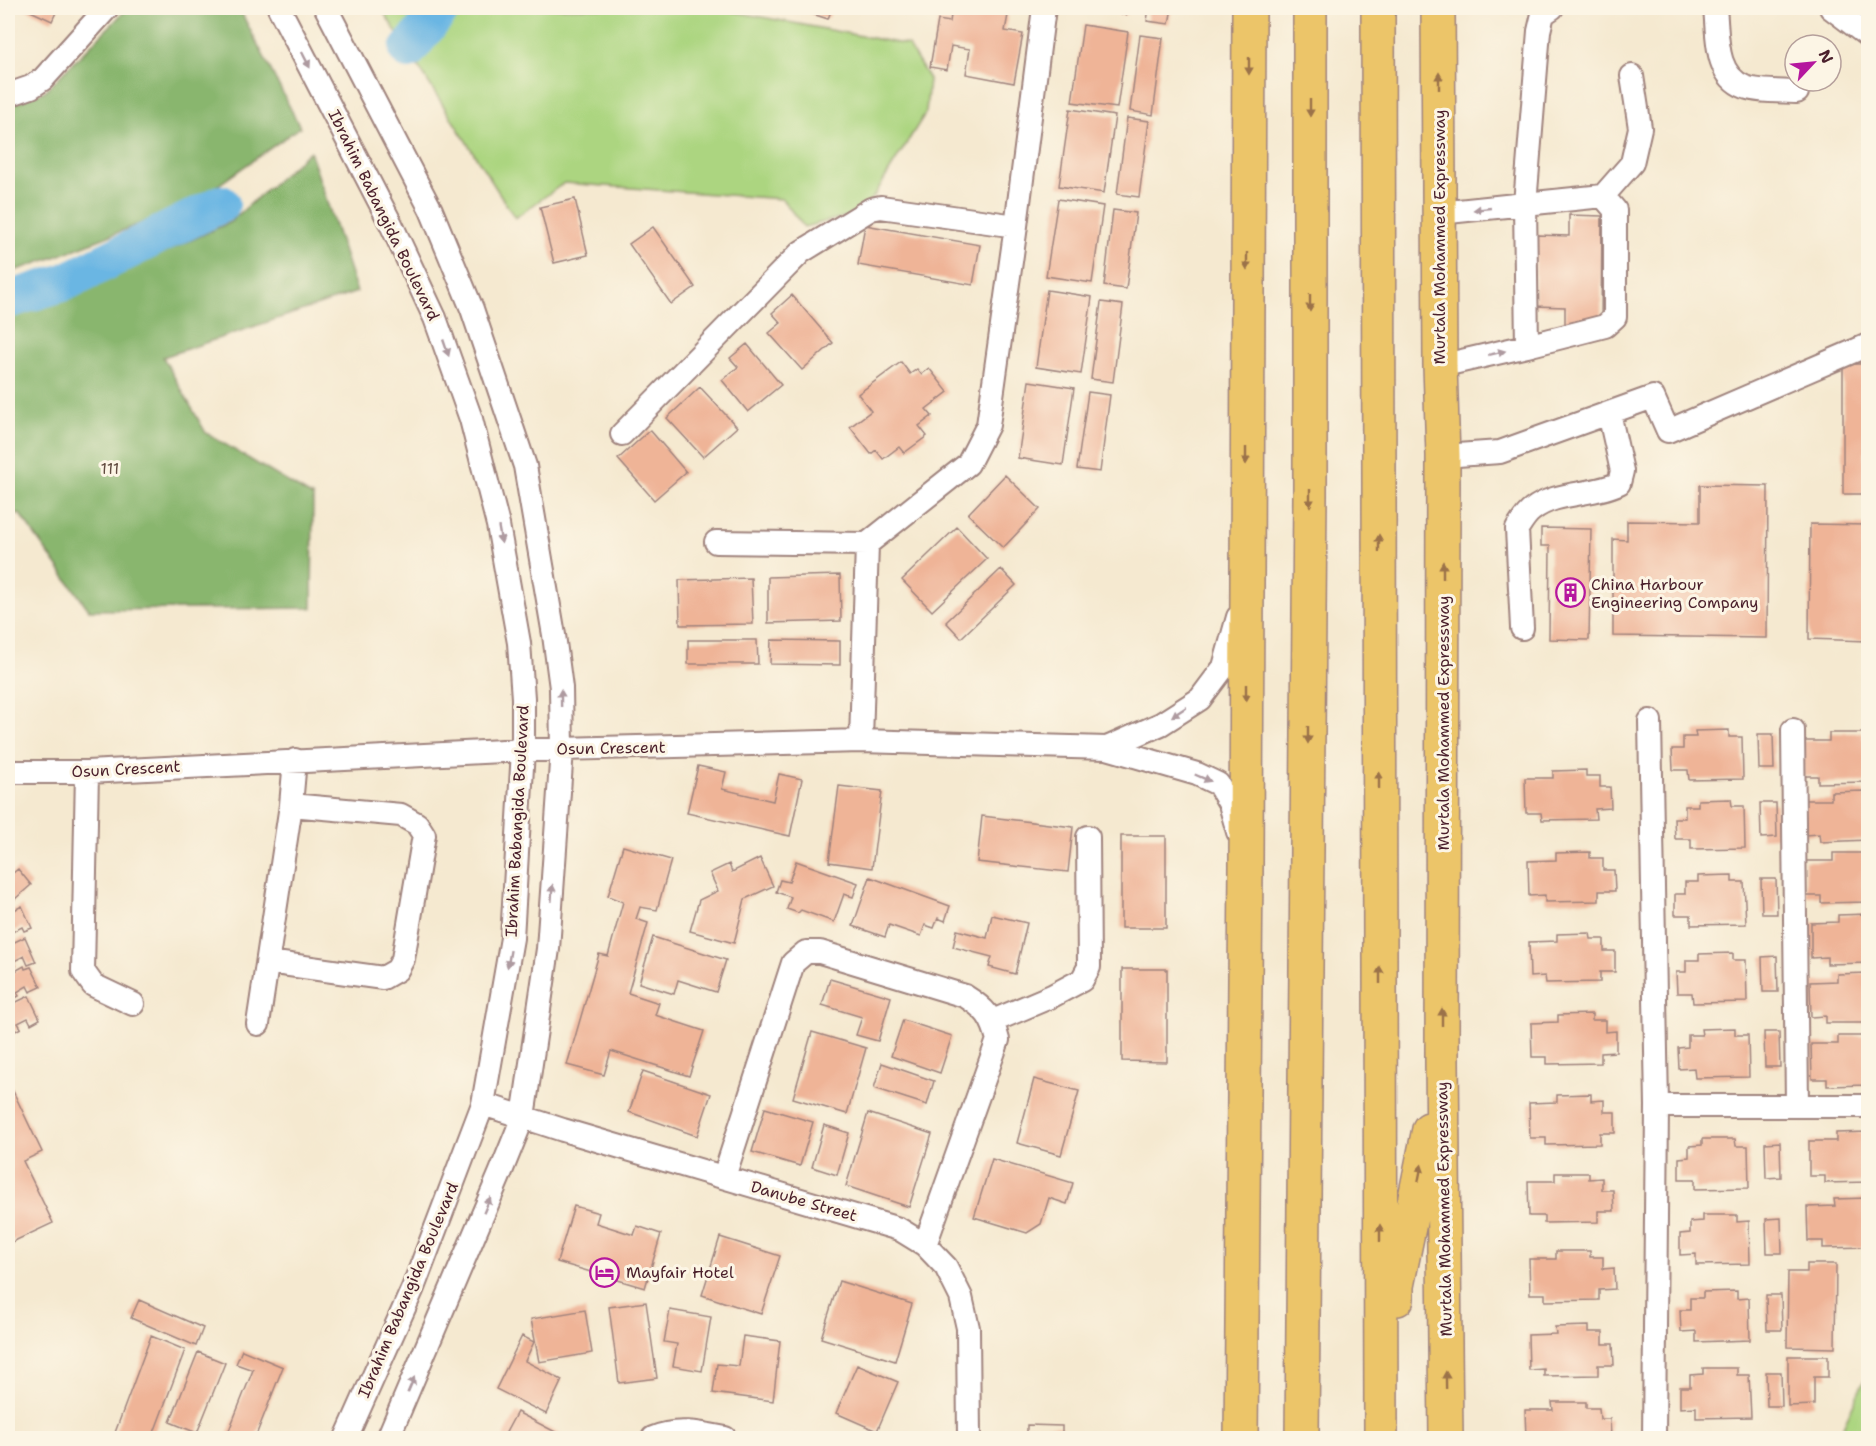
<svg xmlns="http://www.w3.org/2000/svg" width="1876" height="1446" font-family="'Shantell Sans',sans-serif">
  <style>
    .green { fill: #acd580; stroke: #7b7a56; stroke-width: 1.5 }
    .forest { fill: #89b66e; stroke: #6a6a4c; stroke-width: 1.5 }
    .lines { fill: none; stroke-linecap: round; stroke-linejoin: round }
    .river { stroke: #6ab6e3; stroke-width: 38 }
    .building { fill: #efb497 }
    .minor-casing { stroke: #a0847e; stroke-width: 26 }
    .highway-casing { stroke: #a0847e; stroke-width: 36 }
    .minor { stroke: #fff; stroke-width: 22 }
    .highway { stroke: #ecc569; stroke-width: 33 }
    .oneway { fill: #ae9aa0 }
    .oneway2 { fill: #9b724a }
    .labels { text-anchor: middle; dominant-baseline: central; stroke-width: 6; stroke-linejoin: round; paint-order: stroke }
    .street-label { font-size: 16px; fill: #4a1f2b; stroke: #fcf5e5 }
    .park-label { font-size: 16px; fill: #624c40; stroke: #fcf5e5 }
    .poi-label { font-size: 16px; fill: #4a1f2b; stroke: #fcf5e5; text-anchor: start }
  </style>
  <rect width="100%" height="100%" fill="#fcf5e5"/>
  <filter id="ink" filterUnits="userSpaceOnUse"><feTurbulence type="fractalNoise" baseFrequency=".0167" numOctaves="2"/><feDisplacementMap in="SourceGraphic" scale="12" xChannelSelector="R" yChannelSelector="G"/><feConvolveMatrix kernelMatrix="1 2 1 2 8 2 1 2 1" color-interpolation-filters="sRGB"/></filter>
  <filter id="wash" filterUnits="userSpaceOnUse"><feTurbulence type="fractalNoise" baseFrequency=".008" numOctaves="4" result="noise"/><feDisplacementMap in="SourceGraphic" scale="24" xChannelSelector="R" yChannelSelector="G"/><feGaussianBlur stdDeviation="1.35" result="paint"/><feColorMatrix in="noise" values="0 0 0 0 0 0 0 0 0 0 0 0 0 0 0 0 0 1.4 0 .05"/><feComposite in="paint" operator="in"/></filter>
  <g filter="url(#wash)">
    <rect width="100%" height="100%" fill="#f5e9d0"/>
    <path class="green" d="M381,8H715L908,45L929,79L926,112L864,212L804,227L782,199L564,183L515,218Z
      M1868,1372V1438H1838Z"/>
    <path class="forest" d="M128,8H239L300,127L193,203L55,257L8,273V106L45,91Z
      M310,151L357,292L163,357L206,433L313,497L312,608L89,610L19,513L8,517V315L75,294L230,222Z"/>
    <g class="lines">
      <path class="river" d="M408,50L442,8
        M8,300L65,282L221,204"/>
    </g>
    <g id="blocks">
      <path class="building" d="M24,8H58L52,21Z
        M794,8H832L828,19Z
        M952,8H963L1008,15L1005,31L1023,34L1014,83L966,74L970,49L951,46L947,70L930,67L938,20L950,22Z
        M1085,8H1128L1127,15Z
        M1149,8H1172L1169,24L1147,21Z
        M1083,25L1128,32L1117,108L1072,102Z
        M1140,35L1163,38L1153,115L1130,111Z
        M1070,109L1115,116L1104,193L1059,186Z
        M1127,118L1149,121L1139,197L1117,194Z
        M575,199L588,255L554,263L540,207Z
        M1058,199L1103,206L1092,283L1046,276Z
        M1113,210L1136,213L1126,289L1104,286Z
        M1569,215L1602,216L1601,325L1565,324V307L1535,306L1536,235L1569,236Z
        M865,225L980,245L973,285L858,265Z
        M653,227L695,287L671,304L629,244Z
        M1047,290L1092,297L1081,374L1036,367Z
        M792,295L833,343L802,370L769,333L781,323L772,313Z
        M1101,302L1123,305L1113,382L1091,379Z
        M747,344L781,385L748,412L722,380L738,367L730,358Z
        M901,362L910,374L917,369L921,374L929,368L948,392L926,409L932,416L919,426L927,436L904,453L899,447L883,459L876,450L871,454L850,427L871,411L858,394Z
        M1843,364H1868V452H1864V494H1843Z
        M1029,381L1074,388L1063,465L1018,458Z
        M700,387L737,427L703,457L667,418Z
        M1088,392L1110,395L1100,472L1077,469Z
        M650,430L686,472L654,500L618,459Z
        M1005,475L1040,509L1003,548L968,514Z
        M1700,485L1768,486L1767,638L1613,636V539L1627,540V521L1700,522Z
        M1810,524L1868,525V641L1809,639Z
        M957,527L987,559L932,611L902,580Z
        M1541,528L1591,529L1589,640L1549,639L1550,546H1541Z
        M1001,569L1016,585L961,638L946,622Z
        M840,575L841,621L768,623V577Z
        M751,578L753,624L680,625L679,580Z
        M688,640H757L758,664H688Z
        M771,640L840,641V665L770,664Z
        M1729,730V737H1742L1743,779L1689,780L1688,770H1673L1672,749H1683V737H1696L1695,731Z
        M1829,733H1863V739H1868V782L1818,783V776H1803L1802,741H1829Z
        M1758,734H1773L1774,769H1759Z
        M698,766L726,772L722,789L773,801L779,774L802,779L790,836L687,813Z
        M1586,770V776H1600V787H1610L1611,808L1595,809L1596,819L1542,820L1541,813H1526L1525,778H1553V771Z
        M839,786L882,791L872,868L829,862Z
        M1864,791L1865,798L1868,797V840L1820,842L1819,834L1804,835V800H1831V792Z
        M1731,799L1732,806H1744L1745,848L1691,849V839H1675L1674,818H1685V806H1698V800Z
        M1760,803H1776L1777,837L1761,838Z
        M982,816L1073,827L1068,872L977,862Z
        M1121,836H1166V928H1121Z
        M623,846L671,860L657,910L640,907L636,919L648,923L628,993L659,1003L655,1015L704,1031L689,1076L611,1051L604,1075L567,1065L599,954L608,956L623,902L608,896Z
        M1590,852V858H1603V870H1614L1615,891H1599V901L1545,902V895L1529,896L1528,861L1556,860V853Z
        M1833,853H1866V859H1868V902L1821,903V896H1806L1805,861H1833Z
        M760,858L773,886L745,899L734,943L690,931L699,900L718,891L710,873L729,864L732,872Z
        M796,861L858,883L853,897L844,894L834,922L801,910L798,913L787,909L791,897L776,892L780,880L789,882Z
        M18,869L31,885L8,905V877Z
        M1732,875V882H1744L1746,924L1691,925V915H1675V894H1685V882H1698V876Z
        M870,877L950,906L945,921L938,918L934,928L925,925L921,936L889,925L885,937L853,926Z
        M1761,879H1776L1777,914H1762Z
        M22,906L32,928L24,931L22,927L10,933L12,937L8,939V913Z
        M1868,914V963L1827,964V957L1811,958V923L1838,922V915Z
        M992,915L1027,923L1015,974L989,967L992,957L953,947L957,930L987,938Z
        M1590,933L1591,939H1604V951H1615V972H1600V982L1546,983L1545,976L1530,977L1529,942L1557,941V934Z
        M25,937L36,962L28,965L24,956L14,961L16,966L8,970V945Z
        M653,937L726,960L716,992L678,980L674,994L639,983Z
        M1733,953V960H1746L1747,1002L1693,1003L1692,993H1677L1676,972H1686V960H1699V954Z
        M1777,956L1778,992H1763L1762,957Z
        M24,966L25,969L31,967L41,987L30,992L27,986L17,992L19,996L8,1002V975Z
        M1122,969H1167V1062L1122,1061Z
        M1868,973V1023H1826V1016L1811,1017L1810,982L1837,981V974Z
        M830,979L891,997L878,1041L856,1035L862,1017L822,1005Z
        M29,996L40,1019L31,1024L28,1018L18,1023L21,1028L8,1035V1006Z
        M1592,1014V1020H1605V1032L1616,1031V1052L1601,1053V1063L1547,1064V1057H1532L1531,1023L1558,1022V1015Z
        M903,1020L952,1036L940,1073L891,1056Z
        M1735,1028V1035H1748L1749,1077L1695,1078L1694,1068L1679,1069L1678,1048L1688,1047V1035H1702L1701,1029Z
        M812,1032L866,1048L847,1114L793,1098Z
        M1764,1032H1779L1780,1067H1765Z
        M1838,1036H1868V1085L1827,1086V1079H1812L1811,1044H1838Z
        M882,1063L934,1081L927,1105L874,1088Z
        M643,1071L711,1094L697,1136L629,1112Z
        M1034,1079L1079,1091L1061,1155L1017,1143Z
        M12,1089L42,1152L23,1161L53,1223L8,1244V1092Z
        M1591,1094V1101L1604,1100V1112H1615V1133H1600V1144L1546,1145V1138H1530L1529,1103L1557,1102V1095Z
        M765,1108L813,1122L800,1166L752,1152Z
        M868,1113L932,1134L909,1207L846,1186Z
        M824,1125L849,1133L837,1175L812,1167Z
        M1868,1132V1182L1825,1183V1176H1809V1141H1836V1133Z
        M1702,1139H1735L1736,1146H1748L1749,1188L1695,1189V1179H1679V1158L1689,1157V1146L1702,1145Z
        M1780,1142L1781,1177L1766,1178L1765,1143Z
        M992,1159L1073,1183L1067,1204L1049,1198L1041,1224L1027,1233L974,1217Z
        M1555,1173H1589V1179L1602,1178V1190H1613L1614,1211H1598V1222L1544,1223V1216H1529L1528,1181H1555Z
        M1868,1198V1247L1823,1248V1241H1808L1807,1207L1835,1206L1834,1199Z
        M574,1206L599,1213L596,1223L634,1235L637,1226L661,1234L645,1288L557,1262Z
        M1703,1215H1737V1222L1749,1221L1750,1264L1696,1265V1254L1680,1255V1234L1690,1233V1222L1703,1221Z
        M1781,1218L1782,1253H1767L1766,1219Z
        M720,1237L780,1256L761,1314L702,1295Z
        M1556,1251H1590V1257H1603V1269L1614,1268L1615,1289L1599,1290V1300L1545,1301V1294H1530L1529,1259H1556Z
        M1807,1264H1836L1835,1348L1787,1347L1788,1272H1807Z
        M839,1281L912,1304L895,1361L821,1338Z
        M1737,1291V1299L1749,1298L1750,1340L1696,1342V1331L1681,1332L1680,1310H1690V1298H1703V1292Z
        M1766,1295H1781L1782,1330H1767Z
        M139,1300L203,1328L196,1346L131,1318Z
        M646,1302L657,1378L619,1383L609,1307Z
        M585,1310L592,1353L539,1362L531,1319Z
        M670,1310L711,1317L702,1371L673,1366L677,1344L664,1342Z
        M1589,1326V1332H1603V1344H1613L1614,1365H1598V1375L1544,1376V1369L1529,1370L1528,1335L1556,1334L1555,1327Z
        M151,1336L185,1350L152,1438H113Z
        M522,1336L534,1342L525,1361L562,1380L546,1414L496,1389Z
        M743,1336L780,1341L773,1401L713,1393L717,1364L739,1366Z
        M242,1350L283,1367L255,1438H226L253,1370L236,1364Z
        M198,1352L225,1363L197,1433L170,1422Z
        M1788,1356H1828V1377H1814V1405L1788,1406Z
        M857,1365L898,1382L877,1431L836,1413Z
        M1703,1368H1737V1375H1749L1751,1417L1696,1418V1407L1680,1408V1387H1690V1375L1703,1374Z
        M1766,1372H1781L1782,1406H1767Z
        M1552,1402H1586V1408H1599L1600,1419H1610L1611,1438H1526L1525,1410H1553Z
        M517,1412L563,1436L561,1438H503Z
        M1027,1425L1062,1426V1438H1027Z"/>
    </g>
  </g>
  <g filter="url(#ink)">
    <use href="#blocks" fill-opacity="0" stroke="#a0847e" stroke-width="1.5"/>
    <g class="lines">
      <defs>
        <path id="minor" d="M279,8L391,224L435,318L471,419L498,525L519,643L523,698V750L512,938L483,1104L413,1288L346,1438
          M326,8L431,210L472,309L525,466L554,635L561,688L562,749L548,949L523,1117L500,1174L388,1438
          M1715,8C1718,35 1714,75 1745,87C1757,92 1783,91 1797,92
          M1831,8L1868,36
          M8,95L31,87L43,79L107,8
          M1603,196L1632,163L1640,128L1632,76
          M1439,213L1525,204L1527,346L1440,366
          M1527,346L1605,326L1615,317V210L1603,196L1525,204L1539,31L1543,14L1552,8
          M622,434L801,252L871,209L881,207L1016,226
          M1443,456L1500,452L1653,397L1668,431L1868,345
          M716,542L867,544
          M1522,628L1517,529C1521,523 1526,514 1532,510C1555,491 1593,496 1619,483L1622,471L1609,413
          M1650,721L1657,1106L1654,1438
          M1793,730L1797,1106
          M861,741L867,544L968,464L988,425L1016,226L1044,8
          M1107,748L1161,724L1200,699L1224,667L1238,617
          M8,772H87L523,750L861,741L1107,748L1197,774L1218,784L1230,804L1238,832
          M87,772L83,971L93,985L133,1004
          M268,962L383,978L397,970L403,959L424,835L417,824L401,815L291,805
          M993,1021L1052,996L1082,980L1089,967L1088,837
          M258,1024L291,805L295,760
          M483,1104L563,1130L899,1229L925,1245L946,1267L961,1297L968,1328L969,1438
          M1657,1106H1868
          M724,1177L793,963L806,952H820L965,996C986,1009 992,1017 998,1040L925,1245
          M653,1438C676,1428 700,1433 725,1438"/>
        <path id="highway" d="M1378,8L1381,1438
          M1438,8L1440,366L1443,456L1442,1062L1446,1438
          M1397,1299V1286L1429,1129
          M1241,1438L1246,866L1249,8
          M1302,1438L1310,496V8"/>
      </defs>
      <use href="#minor" class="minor-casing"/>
      <use href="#highway" class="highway-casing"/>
      <use href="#minor" class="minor"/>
      <use href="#highway" class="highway"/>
    </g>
    <defs><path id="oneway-solid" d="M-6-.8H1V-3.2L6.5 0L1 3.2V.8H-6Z" transform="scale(1.5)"/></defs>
    <g class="oneway">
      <use href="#oneway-solid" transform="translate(306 60) rotate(63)"/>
      <use href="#oneway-solid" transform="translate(1482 209) rotate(174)"/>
      <use href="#oneway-solid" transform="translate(446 348) rotate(71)"/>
      <use href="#oneway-solid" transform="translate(1497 353) rotate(-13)"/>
      <use href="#oneway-solid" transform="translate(500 535) rotate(80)"/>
      <use href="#oneway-solid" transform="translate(561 698) rotate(-91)"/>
      <use href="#oneway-solid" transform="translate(1179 712) rotate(147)"/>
      <use href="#oneway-solid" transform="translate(1203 778) rotate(23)"/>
      <use href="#oneway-solid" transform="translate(552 893) rotate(-86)"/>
      <use href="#oneway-solid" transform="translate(509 959) rotate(100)"/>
      <use href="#oneway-solid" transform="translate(487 1205) rotate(-67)"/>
      <use href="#oneway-solid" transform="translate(411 1385) rotate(-67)"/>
    </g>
    <g class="oneway2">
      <use href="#oneway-solid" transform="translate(1249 66) rotate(90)"/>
      <use href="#oneway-solid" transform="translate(1439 81) rotate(-90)"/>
      <use href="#oneway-solid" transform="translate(1310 108) rotate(90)"/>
      <use href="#oneway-solid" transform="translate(1247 261) rotate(90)"/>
      <use href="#oneway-solid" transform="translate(1310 303) rotate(90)"/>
      <use href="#oneway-solid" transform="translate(1246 456) rotate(90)"/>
      <use href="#oneway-solid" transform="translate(1310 498) rotate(90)"/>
      <use href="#oneway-solid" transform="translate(1379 543) rotate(-90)"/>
      <use href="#oneway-solid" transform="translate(1443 570) rotate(-90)"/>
      <use href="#oneway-solid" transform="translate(1246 693) rotate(90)"/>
      <use href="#oneway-solid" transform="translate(1308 735) rotate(90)"/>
      <use href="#oneway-solid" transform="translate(1379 780) rotate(-90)"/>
      <use href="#oneway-solid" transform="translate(1380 975) rotate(-90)"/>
      <use href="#oneway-solid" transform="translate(1442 1017) rotate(-90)"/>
      <use href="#oneway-solid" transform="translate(1420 1173) rotate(-79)"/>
      <use href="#oneway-solid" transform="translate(1380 1233) rotate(-90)"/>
      <use href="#oneway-solid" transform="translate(1446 1380) rotate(-91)"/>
    </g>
  </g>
  <defs>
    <symbol id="building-ring" viewBox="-11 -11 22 22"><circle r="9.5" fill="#fcf5e5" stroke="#b5179e" stroke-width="1.5"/><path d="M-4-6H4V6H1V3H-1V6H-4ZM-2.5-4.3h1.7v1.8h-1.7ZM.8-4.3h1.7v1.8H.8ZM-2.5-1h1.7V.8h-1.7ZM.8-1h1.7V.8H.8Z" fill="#b5179e"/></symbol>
    <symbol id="hotel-ring" viewBox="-11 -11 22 22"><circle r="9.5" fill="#fcf5e5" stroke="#b5179e" stroke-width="1.5"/><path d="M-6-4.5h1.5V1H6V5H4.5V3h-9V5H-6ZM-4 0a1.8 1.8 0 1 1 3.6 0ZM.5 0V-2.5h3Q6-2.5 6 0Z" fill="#b5179e"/></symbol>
  </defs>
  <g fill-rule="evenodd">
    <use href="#building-ring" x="1554" y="576" width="33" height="33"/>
    <use href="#hotel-ring" x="588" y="1256" width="33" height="33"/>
  </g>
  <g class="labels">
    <g class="street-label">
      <text transform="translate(384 215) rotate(64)">Ibrahim Babangida Boulevard</text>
      <text transform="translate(1439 237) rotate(-90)">Murtala Mohammed Expressway</text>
      <text transform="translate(1443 723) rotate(-90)">Murtala Mohammed Expressway</text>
      <text transform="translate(611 748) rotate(-1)">Osun Crescent</text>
      <text transform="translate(126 769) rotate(-3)">Osun Crescent</text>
      <text transform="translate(517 821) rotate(-87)">Ibrahim Babangida Boulevard</text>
      <text transform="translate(804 1201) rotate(16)">Danube Street</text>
      <text transform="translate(1444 1209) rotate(-91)">Murtala Mohammed Expressway</text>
      <text transform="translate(408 1290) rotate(-67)">Ibrahim Babangida Boulevard</text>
    </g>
    <g class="park-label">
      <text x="110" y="468">111</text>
    </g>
    <g class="poi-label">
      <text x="1591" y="584">China Harbour<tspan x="1591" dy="18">Engineering Company</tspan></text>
      <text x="626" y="1272">Mayfair Hotel</text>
    </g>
  </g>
  <rect width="1876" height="1446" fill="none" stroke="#fcf5e5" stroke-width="30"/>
  <g transform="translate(1813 63) rotate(64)"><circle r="28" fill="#fcf5e5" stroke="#b59f9b" stroke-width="1.5"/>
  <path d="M0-4.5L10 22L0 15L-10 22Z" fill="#b5179e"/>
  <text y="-9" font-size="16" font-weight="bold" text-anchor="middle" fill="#4a1f2b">N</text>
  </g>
</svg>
